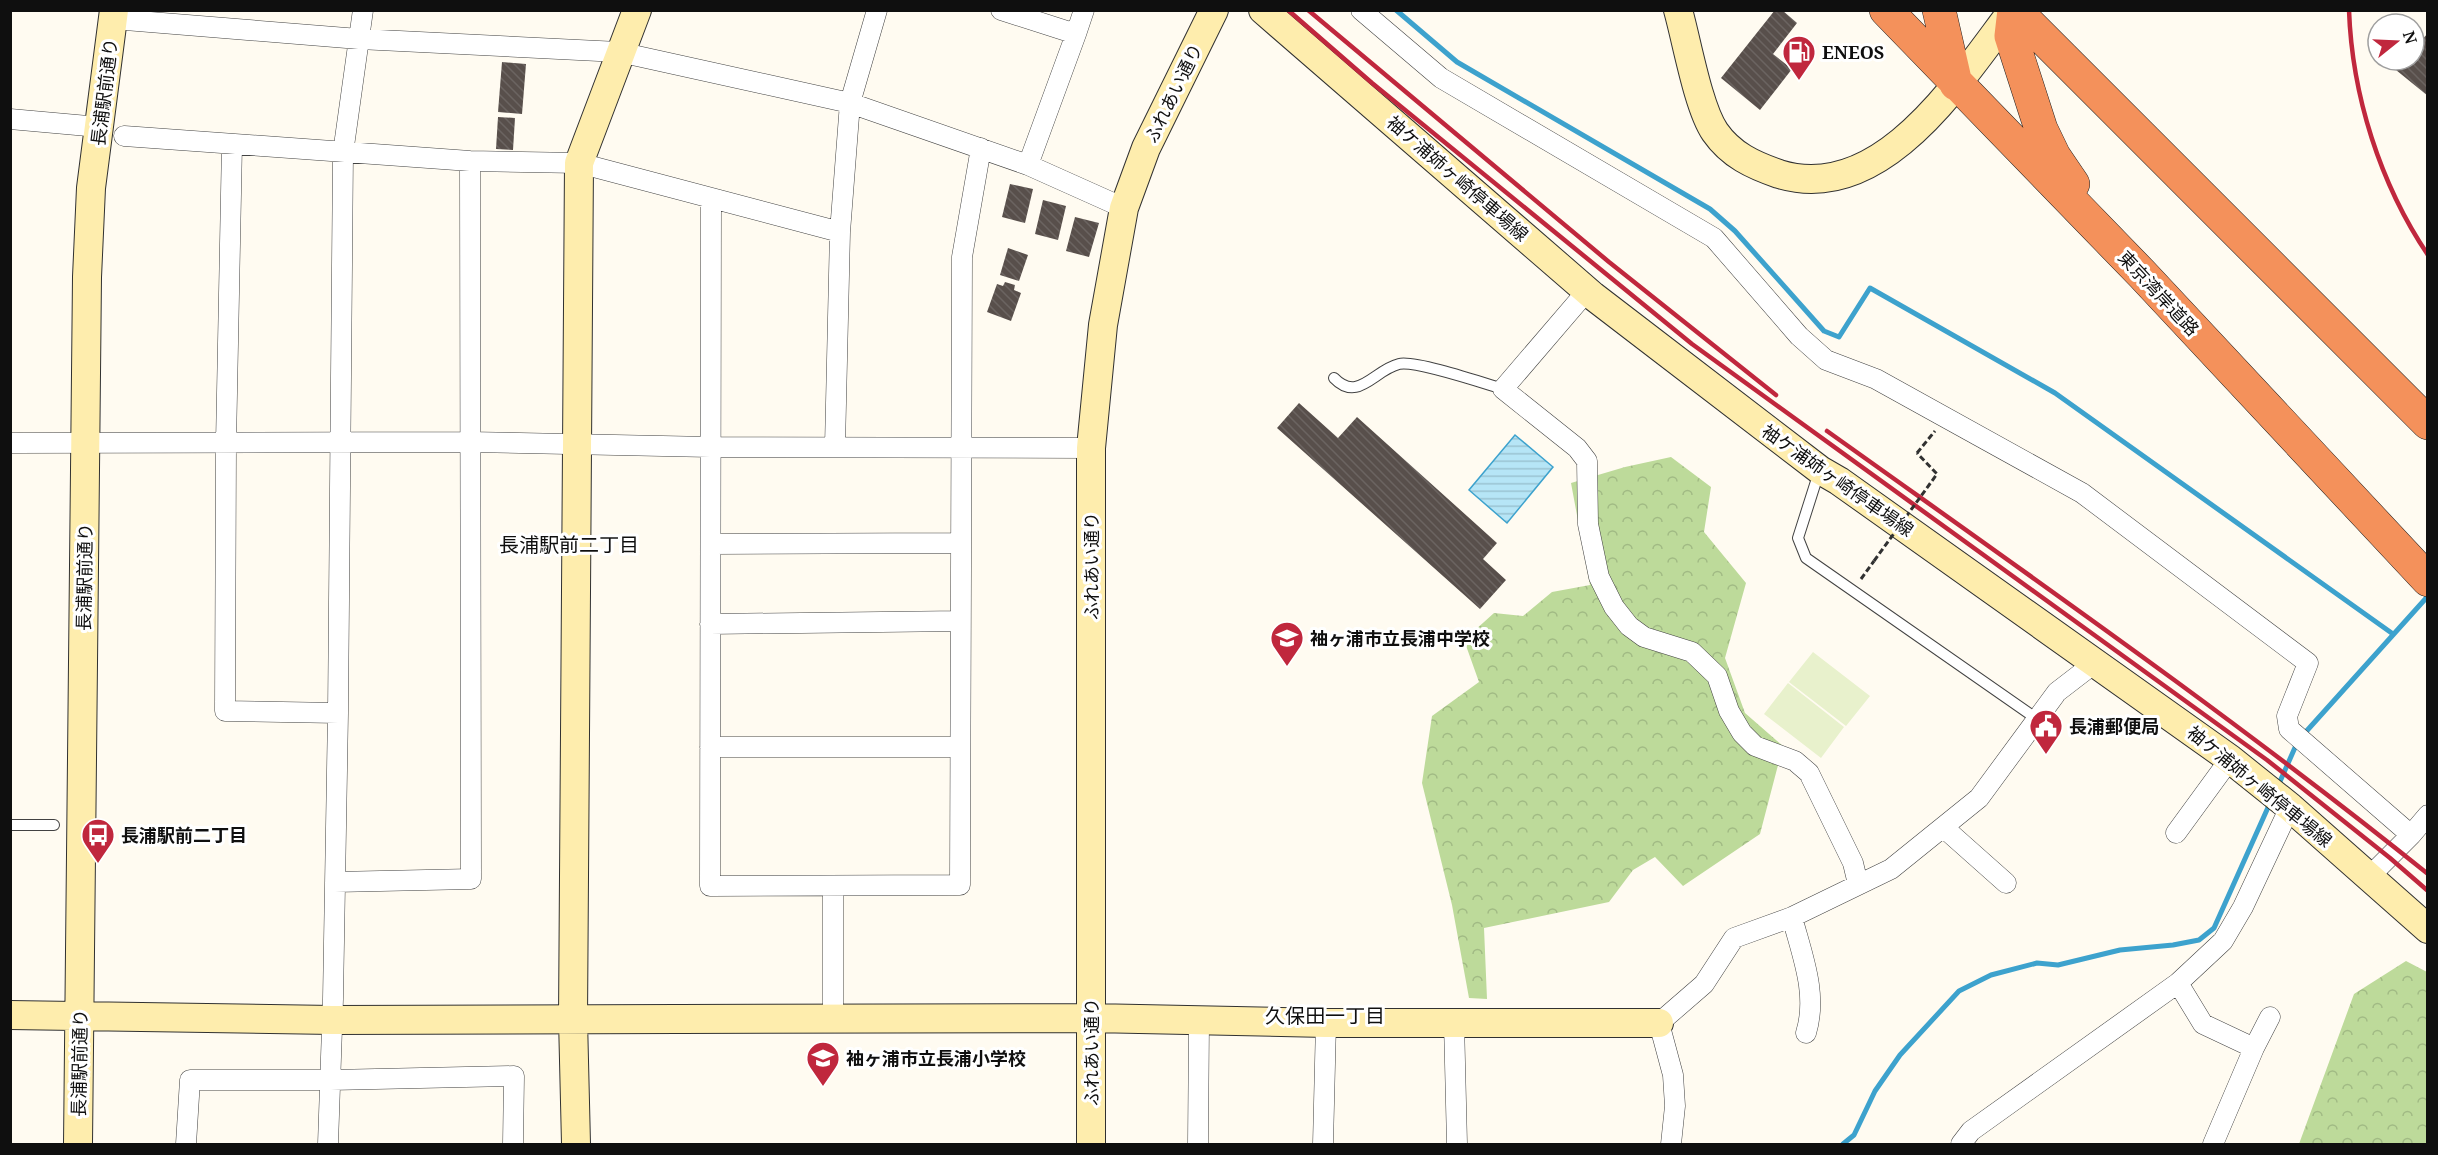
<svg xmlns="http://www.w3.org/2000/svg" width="2438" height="1155" font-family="'Noto Serif','Noto Sans JP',serif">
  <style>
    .forest { fill: url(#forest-crowns) }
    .pitch { fill: #e8f1cc }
    .water { fill: url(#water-rules); stroke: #3da2cd; stroke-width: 1.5 }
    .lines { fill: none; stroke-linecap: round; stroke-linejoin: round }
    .stream { stroke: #3da2cd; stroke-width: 5 }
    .building { fill: url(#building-back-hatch) }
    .lane-casing { stroke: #424242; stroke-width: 12 }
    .street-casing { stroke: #424242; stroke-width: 21 }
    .secondary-casing { stroke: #313131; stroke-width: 30 }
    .highway-casing { stroke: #202020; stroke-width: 34 }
    .path { stroke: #313131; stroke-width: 3; stroke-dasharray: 6 3; stroke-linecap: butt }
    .lane { stroke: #fff; stroke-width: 10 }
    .street { stroke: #fff; stroke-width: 20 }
    .secondary { stroke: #feedad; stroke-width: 28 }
    .highway { stroke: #f4915b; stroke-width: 33 }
    .rail { stroke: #c0273d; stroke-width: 4.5 }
    .path-bridge { stroke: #313131; stroke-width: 3; stroke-dasharray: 6 3; stroke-linecap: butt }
    .labels { text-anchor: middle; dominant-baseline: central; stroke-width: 6; stroke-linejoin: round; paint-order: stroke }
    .poi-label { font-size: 18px; font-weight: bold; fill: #0f0f0f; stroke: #fff; text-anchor: start }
    .street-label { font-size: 18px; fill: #0f0f0f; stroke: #fff }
    .neighbourhood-label { font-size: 20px; fill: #0f0f0f; stroke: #fff }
  </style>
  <defs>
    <pattern id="forest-crowns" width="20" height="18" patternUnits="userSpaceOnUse" patternTransform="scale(1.5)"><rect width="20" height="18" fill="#bdda9a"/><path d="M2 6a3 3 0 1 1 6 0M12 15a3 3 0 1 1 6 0" fill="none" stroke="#a1ba84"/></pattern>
    <pattern id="water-rules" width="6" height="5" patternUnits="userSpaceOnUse" patternTransform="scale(1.5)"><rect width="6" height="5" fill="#b6e5f6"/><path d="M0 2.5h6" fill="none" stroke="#9bc3d2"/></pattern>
    <pattern id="building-back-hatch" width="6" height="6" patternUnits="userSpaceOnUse" patternTransform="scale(1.5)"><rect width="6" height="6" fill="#584f4b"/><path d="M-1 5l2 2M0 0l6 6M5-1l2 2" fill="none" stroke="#6b6461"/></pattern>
  </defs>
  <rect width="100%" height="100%" fill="#fffbf1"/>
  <path class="forest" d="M1671,457L1711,487L1704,532L1746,583L1725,658L1745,713L1783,746L1760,834L1683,886L1655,857L1633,870L1609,902L1484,928L1487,999L1469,998L1452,905L1422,783L1432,716L1479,682L1464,640L1494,613L1523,616L1552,592L1590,585L1571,483L1625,467Z
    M2406,961L2427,972V1144H2299L2354,994Z"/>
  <path class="pitch" d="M1813,652L1870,696L1846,726L1789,682Z
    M1788,683L1844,727L1821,758L1764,714Z"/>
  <path class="water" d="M1515,435L1553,467L1507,523L1469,490Z"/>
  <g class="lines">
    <path class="stream" d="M1396,10L1457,62L1710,209L1735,231L1824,331L1839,337L1870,288L2055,393L2393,634
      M2303,735L2428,596
      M2278,786L2297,743
      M1843,1144L1854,1135L1875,1091L1900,1055L1959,991L1991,975L2037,963L2058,965L2120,950L2173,945L2199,940L2214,928L2270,803"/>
  </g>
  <path class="building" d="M1775,10H1782L1797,23L1773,54L1792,69L1760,110L1721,78Z
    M2428,33V96L2396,70L2404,60H2414V49Z
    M502,62L526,64L522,114L498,112Z
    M498,117L515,118L513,150L496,149Z
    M1010,184L1033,189L1025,223L1002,217Z
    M1043,200L1066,206L1058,240L1035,234Z
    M1075,217L1099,223L1089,257L1066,251Z
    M1008,248L1028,255L1019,281L1000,275Z
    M1005,282L1015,285L1014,290L1021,293L1011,321L987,312L997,284L1003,286Z
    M1299,403L1338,438L1357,417L1497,543L1483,559L1506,580L1480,609L1277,428Z"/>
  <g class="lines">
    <defs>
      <path id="lane" d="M1334,378C1358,403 1374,370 1399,364C1415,360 1483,383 1503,389
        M1819,472L1798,538L1806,558L2037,719
        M10,825H54"/>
      <path id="street" d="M1001,10L1076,34L1084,10
        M1361,10L1441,78L1714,238L1799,336L1826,360L1876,379L2082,493L2308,663L2287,716L2289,729L2411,835
        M113,19L359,39L619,52L850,103L1028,165L1124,208
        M10,119L99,127
        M124,136L470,161L579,163L840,232
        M232,144L226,443L225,711L338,713
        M1028,165L1076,34
        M711,200L710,886L960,885L962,257L981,148
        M1587,291L1503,389L1577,448L1587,461L1588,524L1599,577L1614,607L1629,626L1644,637L1692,652L1717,676L1729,711L1742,733L1755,746L1795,761L1809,773L1853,863L1858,884
        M10,443L469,442L710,447L1091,448
        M835,446L840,232L850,103L877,10
        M712,544L961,543
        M710,624L960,621
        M710,747H960
        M1943,827L2006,883
        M2176,833L2230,759
        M2370,876L2411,835L2428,815
        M335,882L471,879L470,161
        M833,886V1018
        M1792,917C1802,955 1818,994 1806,1033
        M2178,983L2203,1024L2254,1048
        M1454,1022L1457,1144
        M186,1144L190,1080H331L514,1076L513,1144
        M328,1144L333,999L338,713L343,153L363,10
        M1198,1144L1199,1022
        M1323,1144L1326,1023
        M1671,1144L1675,1106L1673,1075L1659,1023L1704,984L1734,938L1792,917L1891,869L1979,798L2057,692L2096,662
        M1961,1144L1971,1131L2178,983L2223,941L2243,907L2290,807
        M2213,1144L2254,1048L2270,1017"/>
      <path id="secondary" d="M1263,10L1593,296L1820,470L1839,481L2230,759L2290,807L2428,929
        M1678,10C1687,42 1698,107 1715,132C1731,155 1753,165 1779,174C1882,206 1960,79 2013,10
        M10,1015L333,1020L1091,1018L1326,1023H1659
        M78,1144L87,277L91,188L114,10
        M576,1144L573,1019L579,163L637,10
        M1091,1144V448L1103,325L1124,208L1146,148L1214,10"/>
      <path id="highway" d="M1886,10L2143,275L2428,580
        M1939,10L1956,84
        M2014,10L2011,36L2041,129L2054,156L2073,184
        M2015,10L2428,423"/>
    </defs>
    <use href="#lane" class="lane-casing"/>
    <use href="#street" class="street-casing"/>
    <use href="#secondary" class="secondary-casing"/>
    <use href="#highway" class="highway-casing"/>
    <path class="path" d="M1917,453L1935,431
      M1861,579L1874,561"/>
    <use href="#lane" class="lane"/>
    <use href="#street" class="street"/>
    <use href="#secondary" class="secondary"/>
    <use href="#highway" class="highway"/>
    <path class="rail" d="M1288,10L1372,83L1692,344L2267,760L2390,858L2428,891
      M1308,10L1609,262L1776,395
      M2349,10C2352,95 2380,184 2428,255
      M1827,431C2030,576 2234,718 2428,874"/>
    <path class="path-bridge" d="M1874,561L1937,474L1917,453"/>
  </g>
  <defs>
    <symbol id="fuel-pin" viewBox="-11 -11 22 30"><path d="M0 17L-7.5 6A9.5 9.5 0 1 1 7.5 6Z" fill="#c0273d" stroke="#fff"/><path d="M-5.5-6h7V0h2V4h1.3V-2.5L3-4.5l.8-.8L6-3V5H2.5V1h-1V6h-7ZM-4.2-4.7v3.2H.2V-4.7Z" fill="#fff"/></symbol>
    <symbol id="school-pin" viewBox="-11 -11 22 30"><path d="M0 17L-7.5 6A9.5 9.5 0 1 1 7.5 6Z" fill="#c0273d" stroke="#fff"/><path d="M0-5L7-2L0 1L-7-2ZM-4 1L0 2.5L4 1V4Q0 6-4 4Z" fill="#fff"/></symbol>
    <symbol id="civic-pin" viewBox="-11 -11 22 30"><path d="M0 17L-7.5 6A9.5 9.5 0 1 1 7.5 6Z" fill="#c0273d" stroke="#fff"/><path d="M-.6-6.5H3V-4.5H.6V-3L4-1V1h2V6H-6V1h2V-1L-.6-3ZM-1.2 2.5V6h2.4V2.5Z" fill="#fff"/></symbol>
    <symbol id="bus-pin" viewBox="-11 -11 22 30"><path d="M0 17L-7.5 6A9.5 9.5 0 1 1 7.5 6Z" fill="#c0273d" stroke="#fff"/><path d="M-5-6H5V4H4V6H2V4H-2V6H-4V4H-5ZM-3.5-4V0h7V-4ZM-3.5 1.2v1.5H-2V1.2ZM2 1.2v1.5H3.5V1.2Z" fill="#fff"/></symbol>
  </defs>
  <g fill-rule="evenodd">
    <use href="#fuel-pin" x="1780" y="33" width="38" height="52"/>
    <use href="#school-pin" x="1268" y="619" width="38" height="52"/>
    <use href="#civic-pin" x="2027" y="707" width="38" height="52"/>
    <use href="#bus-pin" x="79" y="816" width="38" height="52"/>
    <use href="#school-pin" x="804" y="1039" width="38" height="52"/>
  </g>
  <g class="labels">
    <g class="poi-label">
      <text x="1822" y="52">ENEOS</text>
      <text x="1310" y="638">袖ヶ浦市立長浦中学校</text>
      <text x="2069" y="726">長浦郵便局</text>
      <text x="121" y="835">長浦駅前二丁目</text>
      <text x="846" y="1058">袖ヶ浦市立長浦小学校</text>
    </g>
    <g class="street-label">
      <text transform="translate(104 92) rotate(-83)">長浦駅前通り</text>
      <text transform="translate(1173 93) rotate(-64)">ふれあい通り</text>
      <text transform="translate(1458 178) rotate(41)">袖ケ浦姉ヶ崎停車場線</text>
      <text transform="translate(2159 293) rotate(47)">東京湾岸道路</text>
      <text transform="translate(1838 480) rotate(35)">袖ケ浦姉ヶ崎停車場線</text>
      <text transform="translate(1091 566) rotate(-90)">ふれあい通り</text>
      <text transform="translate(84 577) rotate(-89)">長浦駅前通り</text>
      <text transform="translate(2260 786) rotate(39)">袖ケ浦姉ヶ崎停車場線</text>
      <text transform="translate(1091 1052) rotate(-90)">ふれあい通り</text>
      <text transform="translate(79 1063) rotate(-89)">長浦駅前通り</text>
    </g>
    <g class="neighbourhood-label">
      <text x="569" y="544">長浦駅前二丁目</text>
      <text x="1325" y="1015">久保田一丁目</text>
    </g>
  </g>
  <rect width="2438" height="1155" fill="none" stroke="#0f0f0f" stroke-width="24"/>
  <g transform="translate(2396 42) rotate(72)"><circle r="28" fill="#ffffff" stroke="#9f9f9f" stroke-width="1.5"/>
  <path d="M0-4.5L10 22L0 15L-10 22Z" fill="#c0273d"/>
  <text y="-9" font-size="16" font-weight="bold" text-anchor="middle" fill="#0f0f0f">N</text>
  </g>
</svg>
